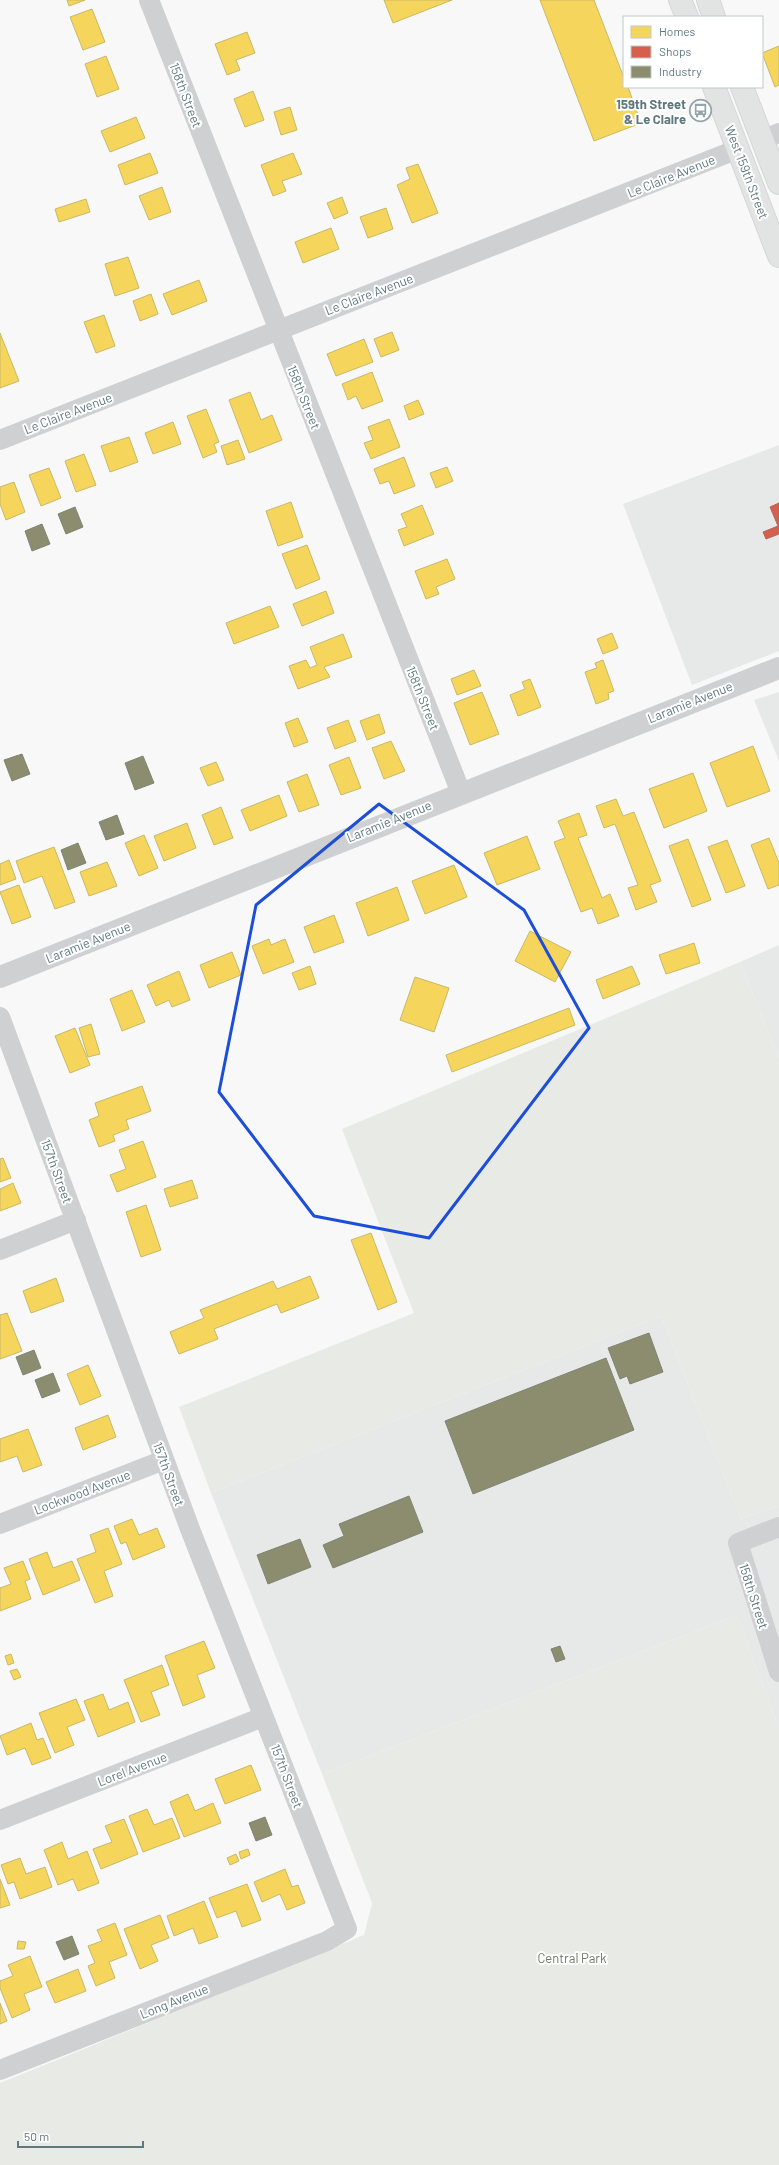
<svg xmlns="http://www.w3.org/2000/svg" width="779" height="2165" font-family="Barlow,sans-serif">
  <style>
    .built { fill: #e6e9e8 }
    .green { fill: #e8ebe5 }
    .homes { fill: #f6d55c; stroke: #c8b966 }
    .shops { fill: #d6604d; stroke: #b2675c }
    .industry { fill: #8c8c6e; stroke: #7e8673 }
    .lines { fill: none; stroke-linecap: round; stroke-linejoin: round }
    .primary-casing { stroke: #d5d6d7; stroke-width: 24 }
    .minor { stroke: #ced0d1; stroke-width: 20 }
    .tertiary { stroke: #ced0d1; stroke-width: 22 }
    .primary { stroke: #e2e3e3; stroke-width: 22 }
    .marked { fill: none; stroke: #1d4ed8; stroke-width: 3; stroke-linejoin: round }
    .labels { text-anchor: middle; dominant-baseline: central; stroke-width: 4; stroke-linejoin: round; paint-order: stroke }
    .street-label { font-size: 13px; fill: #5d787f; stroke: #fff }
    .poi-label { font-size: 13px; font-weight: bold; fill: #5d787f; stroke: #fff; text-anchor: end }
    .park-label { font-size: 13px; fill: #6c7b61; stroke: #fff }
  </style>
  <rect width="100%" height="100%" fill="#f8f8f8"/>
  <path class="built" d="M779,445V651L692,685L623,504Z
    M779,692V761L754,700Z
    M779,945V1058L740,962Z
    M661,1316L741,1519L779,1506V1728L737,1615L322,1774L211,1493Z"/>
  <path class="green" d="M740,962L779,1058V1506L741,1519L661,1316L211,1493L179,1407L414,1313L342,1129Z
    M737,1615L779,1728V2165H0V2083L364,1935L372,1903L322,1774Z"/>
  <path class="homes" d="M67,0H85L69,6Z
    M384,0H452L393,23Z
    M540,0H594L624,78V87H628L641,123L594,141Z
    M92,9L105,42L83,50L70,17Z
    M247,32L255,53L236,60L240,70L227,75L215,44Z
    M779,46V85L775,87L762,53Z
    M106,56L119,89L97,97L85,64Z
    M253,91L264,120L245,127L234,99Z
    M290,107L297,130L281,135L274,112Z
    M136,117L145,138L110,152L101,131Z
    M150,153L158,173L125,185L118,165Z
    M293,153L302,174L282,181L286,191L273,196L261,165Z
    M418,164L438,213L412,223L397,185L410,179L406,168Z
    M162,187L171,212L149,220L139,196Z
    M342,197L348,213L334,219L327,203Z
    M86,199L90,212L59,222L55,209Z
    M386,208L393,229L368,238L360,217Z
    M331,228L339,249L303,263L295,242Z
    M128,257L139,288L115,296L105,264Z
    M199,280L207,301L172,315L163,294Z
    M151,294L158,314L140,321L133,301Z
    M104,315L115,346L96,353L84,322Z
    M392,332L399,350L381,357L374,339Z
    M0,333L19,381L0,388Z
    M364,339L373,362L336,376L327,354Z
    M372,372L383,401L362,409L356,396L348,400L342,384Z
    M250,392L261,420L272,415L282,440L249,453L229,400Z
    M418,400L424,414L409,420L404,406Z
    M206,409L219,442L214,444L217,452L203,458L187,416Z
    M389,419L400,447L371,459L364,443L373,440L368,427Z
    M173,422L181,444L153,454L145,433Z
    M129,437L138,462L110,472L101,446Z
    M238,440L245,459L227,465L221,446Z
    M84,454L96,485L76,492L65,461Z
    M404,457L415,486L394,494L389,481L380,484L374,469Z
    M447,467L453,481L436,488L430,473Z
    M49,468L61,498L41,506L29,475Z
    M14,482L25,512L6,520L0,504V487Z
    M291,502L303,537L278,546L266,511Z
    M422,505L434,534L404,546L398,530L407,527L401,514Z
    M307,545L320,579L296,589L282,554Z
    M447,559L455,579L436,587L439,594L426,599L415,571Z
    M326,591L334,613L302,626L293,604Z
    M270,606L279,627L234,644L226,623Z
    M612,633L618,648L603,654L597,639Z
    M343,634L352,657L324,667L330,677L298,689L289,666L306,660L310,668L317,665L310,647Z
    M603,660L614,691L608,693L609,699L596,704L585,672L597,668L595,663Z
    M474,670L481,686L457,695L451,679Z
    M530,679L541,707L518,716L510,695L525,689L522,682Z
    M482,692L499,734L470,745L454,703Z
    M379,714L385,733L367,740L360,721Z
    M298,718L308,742L294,747L285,723Z
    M348,720L356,741L335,749L327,728Z
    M391,741L405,771L384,779L372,748Z
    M753,746L770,791L727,807L710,763Z
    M349,757L361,788L341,795L329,765Z
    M216,762L224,780L208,786L200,768Z
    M693,773L707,811L664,828L649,789Z
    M307,774L319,805L299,812L287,782Z
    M279,795L287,816L250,831L241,810Z
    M616,799L623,816L634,812L661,881L650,885L657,902L636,910L628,888L638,885L615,824L604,828L596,806Z
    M221,807L233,838L214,845L202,815Z
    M579,813L587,835L578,838L602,898L610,894L619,916L598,924L592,908L581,912L554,842L565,838L558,821Z
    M187,823L196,848L164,861L154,836Z
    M144,835L158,868L139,876L125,843Z
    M527,836L540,869L497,885L484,853Z
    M769,838L779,863V885L768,889L751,845Z
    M688,839L711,900L692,907L669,846Z
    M727,840L745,886L726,893L708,847Z
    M54,847L75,902L55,909L42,876L24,883L16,861Z
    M9,860L16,879L0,885V864Z
    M107,862L117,886L89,896L80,872Z
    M454,865L467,897L425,914L412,881Z
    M19,885L31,917L12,924L0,892Z
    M397,887L409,920L368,936L356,903Z
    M334,915L344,942L314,953L304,927Z
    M530,931L571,952L555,982L515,961Z
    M269,939L271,945L285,939L294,962L263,974L252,946Z
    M694,943L700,963L666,974L659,955Z
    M232,952L241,975L209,988L200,965Z
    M310,966L316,984L299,990L292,973Z
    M632,966L640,984L603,999L596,980Z
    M179,971L190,1000L172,1007L169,1000L156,1006L147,985Z
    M415,977L449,988L434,1032L400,1020Z
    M132,990L145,1022L122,1031L110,999Z
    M569,1008L575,1025L452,1072L446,1055Z
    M91,1024L100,1054L88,1057L79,1028Z
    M75,1028L90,1065L70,1073L55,1036Z
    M142,1086L151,1111L126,1120L129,1129L113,1135L115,1141L99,1147L89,1120L99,1116L95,1103Z
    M143,1141L156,1177L117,1192L110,1175L126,1169L119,1150Z
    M3,1158L11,1178L0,1182V1159Z
    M192,1180L198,1198L170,1207L164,1189Z
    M13,1183L21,1203L0,1211V1189Z
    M146,1205L161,1250L141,1257L126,1212Z
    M371,1233L397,1302L378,1310L351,1240Z
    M310,1276L319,1298L281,1313L277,1304L214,1329L218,1339L179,1354L170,1332L204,1318L200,1310L273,1281L277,1289Z
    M56,1278L64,1301L31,1313L23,1291Z
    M7,1313L22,1351L0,1359V1315Z
    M88,1365L101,1396L80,1405L67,1374Z
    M108,1415L116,1437L83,1450L75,1428Z
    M28,1429L42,1465L23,1472L17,1456L0,1462V1439Z
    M132,1519L139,1535L157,1528L165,1547L133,1560L126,1542L121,1544L114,1526Z
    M108,1528L122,1564L104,1571L113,1596L95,1603L77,1559L96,1552L90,1535Z
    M47,1552L53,1568L72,1561L80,1580L43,1595L29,1559Z
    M23,1561L30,1579L25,1581L31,1599L0,1611V1588L11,1584L4,1568Z
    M204,1641L215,1668L197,1675L205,1697L183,1706L165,1656Z
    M11,1654L14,1663L8,1665L5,1656Z
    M162,1665L169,1685L151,1692L160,1715L141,1722L124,1680Z
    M17,1669L21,1677L14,1680L10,1671Z
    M103,1694L109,1710L128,1702L135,1722L98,1737L84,1701Z
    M76,1699L85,1720L67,1727L74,1745L55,1753L39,1713Z
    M31,1723L37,1740L43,1738L51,1758L32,1765L25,1748L7,1755L0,1736Z
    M251,1765L261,1790L225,1804L215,1779Z
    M188,1794L195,1811L213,1803L221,1823L184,1837L170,1802Z
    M147,1809L154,1825L172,1818L180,1838L143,1852L129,1816Z
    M124,1819L138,1854L101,1869L93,1849L112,1842L105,1826Z
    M62,1842L68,1859L87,1851L99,1883L78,1891L73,1879L58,1885L44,1850Z
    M248,1849L250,1855L241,1859L239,1852Z
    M236,1854L239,1861L230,1865L227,1858Z
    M20,1858L26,1874L45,1867L52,1887L20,1899L14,1882L8,1884L1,1865Z
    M285,1869L292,1887L298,1885L305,1903L287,1910L280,1894L262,1902L254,1882Z
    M0,1879L10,1905L0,1908Z
    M247,1884L261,1920L242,1927L236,1911L217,1918L209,1898Z
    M204,1901L218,1937L199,1944L193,1928L174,1936L167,1916Z
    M160,1915L169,1938L151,1945L158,1961L140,1969L124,1929Z
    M115,1923L127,1955L109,1962L115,1978L96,1986L88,1966L95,1963L88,1946L102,1941L97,1930Z
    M18,1941L26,1942L24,1949H17Z
    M30,1956L42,1987L24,1994L30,2010L12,2018L0,1988V1981L13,1976L8,1965Z
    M78,1969L86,1991L55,2003L46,1982Z
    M0,2003L7,2021L0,2024Z"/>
  <path class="shops" d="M779,503V534L766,539L763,532L778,526L770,507Z"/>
  <path class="industry" d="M75,507L83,527L66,534L58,514Z
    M42,524L50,544L32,551L25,531Z
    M22,754L30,774L12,781L4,760Z
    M143,756L154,783L135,790L125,763Z
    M117,815L124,834L106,840L99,822Z
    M78,843L86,863L68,870L61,850Z
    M649,1333L663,1372L630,1384L627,1376L620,1379L608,1348Z
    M34,1350L41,1368L23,1375L16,1357Z
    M606,1358L634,1430L473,1494L445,1421Z
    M53,1373L60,1391L42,1398L35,1380Z
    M409,1496L423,1532L333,1568L323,1545L344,1536L339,1524Z
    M300,1539L311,1567L268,1584L257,1555Z
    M560,1646L565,1659L556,1662L551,1649Z
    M265,1817L272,1835L256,1841L249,1823Z
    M72,1936L79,1954L64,1960L56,1942Z"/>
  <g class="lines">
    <defs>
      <path id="primary" d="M680,0L687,17
        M708,0L714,17
        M714,87L779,256
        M742,87L779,183"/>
    </defs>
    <use href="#primary" class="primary-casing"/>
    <path class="minor" d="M149,0L461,793
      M762,140L779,133
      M0,440L738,149
      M0,1017L190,1529L347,1929L327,1941L0,2070
      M0,1250L76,1220
      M0,1524L164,1460
      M779,1527L738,1543L779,1672
      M0,1820L263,1717"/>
    <path class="tertiary" d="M0,977L779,668"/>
    <use href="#primary" class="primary"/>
  </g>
  <path class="marked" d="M379,804L524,910L589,1028L429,1238L314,1216L219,1092L256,905Z"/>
  <defs>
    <symbol id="bus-ring" viewBox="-11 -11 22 22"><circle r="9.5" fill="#fff" stroke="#93a5a9" stroke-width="1.5"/><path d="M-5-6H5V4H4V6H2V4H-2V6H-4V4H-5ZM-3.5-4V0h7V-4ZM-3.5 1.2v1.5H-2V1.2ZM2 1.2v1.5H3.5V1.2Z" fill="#93a5a9"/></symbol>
  </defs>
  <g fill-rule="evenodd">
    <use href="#bus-ring" x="688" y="98" width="25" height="25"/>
  </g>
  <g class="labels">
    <g class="street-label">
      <text transform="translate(186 95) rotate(69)">158th Street</text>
      <text transform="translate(747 172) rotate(69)">West 159th Street</text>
      <text transform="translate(671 176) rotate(-22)">Le Claire Avenue</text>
      <text transform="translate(369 294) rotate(-21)">Le Claire Avenue</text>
      <text transform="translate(304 397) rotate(68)">158th Street</text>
      <text transform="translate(68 413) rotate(-21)">Le Claire Avenue</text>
      <text transform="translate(423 698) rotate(68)">158th Street</text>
      <text transform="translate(690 702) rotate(-22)">Laramie Avenue</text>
      <text transform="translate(389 821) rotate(-22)">Laramie Avenue</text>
      <text transform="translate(88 942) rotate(-22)">Laramie Avenue</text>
      <text transform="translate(57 1171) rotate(70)">157th Street</text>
      <text transform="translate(169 1474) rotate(70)">157th Street</text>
      <text transform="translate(82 1492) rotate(-21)">Lockwood Avenue</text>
      <text transform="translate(754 1596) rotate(72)">158th Street</text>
      <text transform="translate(132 1769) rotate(-21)">Lorel Avenue</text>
      <text transform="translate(287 1776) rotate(69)">157th Street</text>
      <text transform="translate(174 2001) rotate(-22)">Long Avenue</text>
    </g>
    <g class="poi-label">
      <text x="686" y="104">159th Street<tspan x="686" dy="15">&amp; Le Claire</tspan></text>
    </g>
    <g class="park-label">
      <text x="572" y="1958">Central Park</text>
    </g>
  </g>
  <rect x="623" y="16" width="140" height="72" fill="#ffffff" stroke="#bec9cc"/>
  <rect x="631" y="26" width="20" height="12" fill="#f6d55c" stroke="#bec9cc"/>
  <text x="659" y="36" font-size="12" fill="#5d787f">Homes</text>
  <rect x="631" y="46" width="20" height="12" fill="#d6604d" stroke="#bec9cc"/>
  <text x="659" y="56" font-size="12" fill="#5d787f">Shops</text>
  <rect x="631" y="66" width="20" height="12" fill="#8c8c6e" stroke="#bec9cc"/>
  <text x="659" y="76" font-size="12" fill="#5d787f">Industry</text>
  <path d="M18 2141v6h125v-6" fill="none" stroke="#5d787f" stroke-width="2"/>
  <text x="24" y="2141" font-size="12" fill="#5d787f" stroke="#ffffff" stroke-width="3" paint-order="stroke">50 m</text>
</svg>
